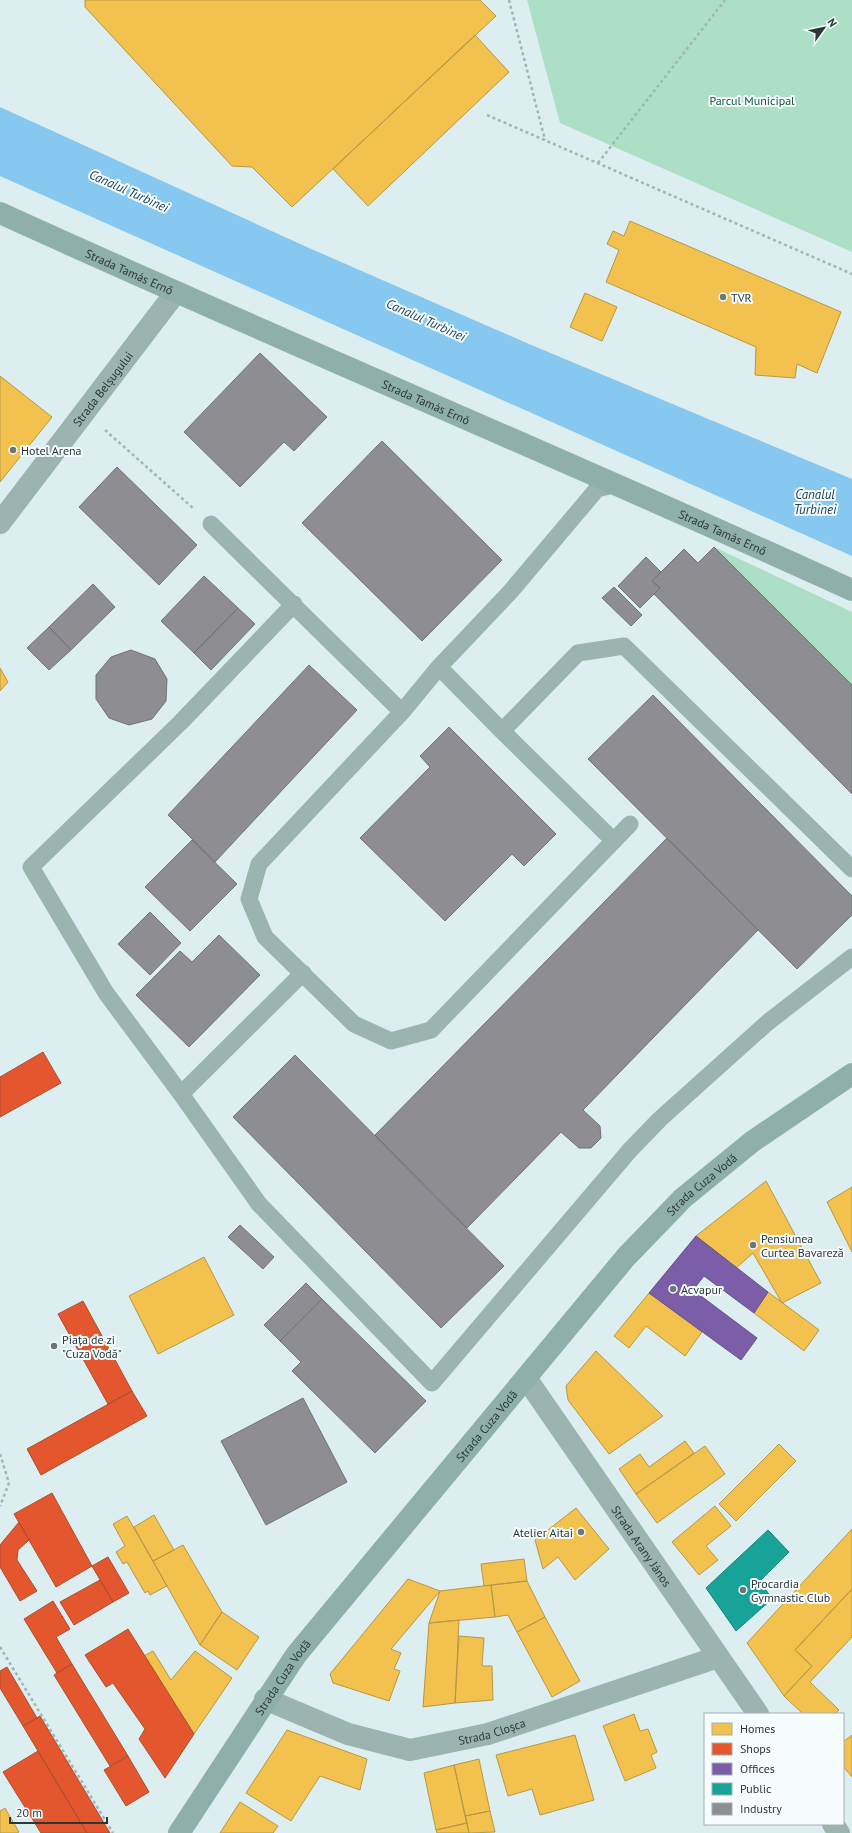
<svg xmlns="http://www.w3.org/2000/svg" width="852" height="1833" font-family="'PT Sans',sans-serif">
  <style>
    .green { fill: #addfc7 }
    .water { fill: #86c8f0 }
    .homes { fill: #f2c14e; stroke: #b69847 }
    .shops { fill: #e4572e; stroke: #ac4e31 }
    .offices { fill: #7b5ea7; stroke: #635386 }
    .public { fill: #17a398; stroke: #1d837b }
    .industry { fill: #8d8d92; stroke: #707477 }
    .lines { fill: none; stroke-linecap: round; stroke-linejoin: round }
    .path { stroke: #a3b5b3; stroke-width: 2.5; stroke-dasharray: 3 3; stroke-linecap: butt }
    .service { stroke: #9bb4b0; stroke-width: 17 }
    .minor { stroke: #9bb4b0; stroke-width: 22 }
    .secondary { stroke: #8eafaa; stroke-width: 22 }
    .poi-dot { fill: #697878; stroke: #f7fdfe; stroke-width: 1.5 }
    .labels { text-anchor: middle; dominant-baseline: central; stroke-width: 4; stroke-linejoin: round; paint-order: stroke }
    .park-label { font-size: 12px; fill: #115938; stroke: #f7fdfe }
    .street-label { font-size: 12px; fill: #2b3838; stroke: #f7fdfe }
    .poi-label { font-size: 12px; fill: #2b3838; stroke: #f7fdfe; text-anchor: start }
    .water-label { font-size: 13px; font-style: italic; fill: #1e425a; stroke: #f7fdfe }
  </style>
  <rect width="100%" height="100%" fill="#dceeef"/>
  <path class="green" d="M527,0H852V252L560,123Z
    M714,547L852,612V685Z"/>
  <path class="water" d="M0,107L309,248L529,344L852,479V556L0,176Z"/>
  <path class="homes" d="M85,0H480L496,16L292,207L252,167L232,166L85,7Z
    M475,35L509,72L368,206L333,169Z
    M630,221L841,312L817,373L797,364L795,378L755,375L756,347L606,282L619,250L607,244L613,231L624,236Z
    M585,293L617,307L602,341L570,327Z
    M0,376L52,417L0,482Z
    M0,668L8,682L0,691Z
    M766,1181L821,1283L782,1303L753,1253L736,1268L696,1236Z
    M852,1187V1252L827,1202Z
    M204,1257L234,1315L158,1354L129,1296Z
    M768,1292L819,1330L804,1351L754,1313Z
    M649,1293L702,1332L685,1356L646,1326L629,1348L614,1336Z
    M596,1351L663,1416L609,1454L568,1400L566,1386Z
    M685,1441L694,1453L636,1494L619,1469L640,1454L649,1467Z
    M779,1444L796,1461L736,1521L719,1504Z
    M705,1446L725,1474L657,1523L636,1494Z
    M715,1506L731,1526L706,1546L718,1560L699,1575L672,1542Z
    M576,1508L609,1549L575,1580L558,1557L543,1569L535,1540Z
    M154,1515L174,1550L153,1561L134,1527Z
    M127,1516L167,1586L150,1595L148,1591L145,1593L127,1562L123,1564L116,1552L125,1546L113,1524Z
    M852,1529V1589L795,1650L812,1666L784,1696L747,1643Z
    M183,1545L222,1612L200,1645L153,1561Z
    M524,1559L527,1581L484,1586L481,1564Z
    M408,1579L440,1591L391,1649L401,1653L394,1669L400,1671L389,1701L333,1683L330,1674Z
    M527,1581L545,1617L517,1632L508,1615L495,1617L491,1585Z
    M491,1585L495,1617L429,1623L440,1591Z
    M852,1589V1637L810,1682L839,1710L835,1714H803L784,1696L812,1666L795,1650Z
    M222,1612L259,1637L237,1670L200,1645Z
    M545,1617L580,1681L552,1697L517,1632Z
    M459,1620L455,1703L423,1707L429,1623Z
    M459,1636L484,1638L482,1666H492L493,1700L455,1703Z
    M153,1651L171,1680L195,1651L232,1678L194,1734L144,1656Z
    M634,1714L640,1731L648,1729L657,1752L651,1755L656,1768L625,1781L603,1726Z
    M287,1730L367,1759L360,1790L320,1776L291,1821L246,1793Z
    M575,1735L594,1800L540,1815L532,1789L508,1796L496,1755Z
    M852,1735V1777L843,1766V1742Z
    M479,1759L490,1811L465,1816L454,1765Z
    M454,1765L467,1823L436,1830L424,1773Z
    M240,1802L278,1826L273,1833H220Z
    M5,1808L19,1832L17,1833H0V1811Z
    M490,1811L495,1832L469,1833L465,1816Z
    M467,1823L469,1833H437L436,1830Z"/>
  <path class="shops" d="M43,1052L61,1083L0,1117V1077Z
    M83,1301L132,1391L108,1404L58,1314Z
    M132,1391L147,1416L41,1475L27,1449Z
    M52,1493L92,1566L56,1587L14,1514Z
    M19,1522L29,1540L18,1550L17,1560L37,1591L20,1601L0,1567V1545Z
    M108,1557L129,1593L113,1602L92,1566Z
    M100,1580L113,1602L74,1625L60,1602Z
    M53,1601L70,1629L56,1637L72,1664L57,1673L24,1619Z
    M128,1629L194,1734L165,1778L139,1739L145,1729L113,1683L106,1687L85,1655Z
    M72,1664L128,1756L110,1766L54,1675Z
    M7,1667L37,1718L23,1726L0,1688V1671Z
    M40,1716L110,1833H87L23,1726Z
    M38,1751L87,1833H41L3,1772Z
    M128,1756L149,1792L126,1806L104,1770Z"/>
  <path class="offices" d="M696,1236L768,1292L754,1313L704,1276L693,1290L757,1338L741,1360L649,1293Z"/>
  <path class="public" d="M768,1530L789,1552L760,1581L772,1599L736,1631L706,1588Z"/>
  <path class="industry" d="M260,353L327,417L294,451L284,442L240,487L184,432Z
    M382,441L502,560L422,641L302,523Z
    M117,467L197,545L159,585L79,507Z
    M714,547L852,685V794L654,594L660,588L652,581L684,549L698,563Z
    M646,557L661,572L652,581L660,588L640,608L618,586Z
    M204,576L238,608L194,653L161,621Z
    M93,584L115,607L71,650L49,627Z
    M614,587L642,615L631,626L602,598Z
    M238,608L255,624L211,670L194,653Z
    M49,627L71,650L49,670L27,648Z
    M131,650L155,659L167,679L166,701L152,719L129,725L109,718L96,699V675L111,657Z
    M309,665L357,710L215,862L168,815Z
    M653,695L852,896V915L797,969L588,759Z
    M449,727L556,834L524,866L512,854L445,921L360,838L430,767L420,756Z
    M667,838L758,930L583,1110L600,1126L601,1138L591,1148H579L561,1132L467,1228L375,1135Z
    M192,840L237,884L190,931L145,887Z
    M150,912L181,943L150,975L118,944Z
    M219,935L260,975L189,1047L136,995L180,951L192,962Z
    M295,1055L504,1266L441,1328L233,1117Z
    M240,1225L274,1257L263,1269L228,1237Z
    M306,1283L322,1299L280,1341L264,1325Z
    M322,1299L426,1401L375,1453L292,1371L301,1362L280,1341Z
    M303,1398L347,1482L266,1525L221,1441Z"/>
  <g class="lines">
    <path class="path" d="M509,0L545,140
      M487,115L852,274
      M598,163L725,0
      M105,430L193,508
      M0,1454L9,1483L0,1506
      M0,1647L113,1833"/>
    <path class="service" d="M617,484L597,489L511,591L439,667L402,712L259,864L249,899L265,937L354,1024L391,1041L431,1030L630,824
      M211,524L402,712
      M294,604L180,723L31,867L106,993L181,1094L259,1204L432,1383L630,1150L660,1119L767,1023L852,957
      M439,667L502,731L578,653L624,646L852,869
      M502,731L614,841
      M181,1094L303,973"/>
    <g class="minor">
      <path id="s1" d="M0,523L176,292"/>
      <path id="s2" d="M526,1378L758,1714"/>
      <path id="s3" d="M265,1699L348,1734L410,1750L488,1734L718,1657"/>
      <path d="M833,1824L839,1833"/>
    </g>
    <g class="secondary">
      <path id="s4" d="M0,213C283,342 569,461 852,590"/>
      <path id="s5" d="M179,1833L296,1655L626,1257L683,1198L753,1141L852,1074"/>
    </g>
  </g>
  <g class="poi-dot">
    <circle cx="723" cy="297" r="4"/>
    <circle cx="13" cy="450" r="4"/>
    <circle cx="753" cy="1245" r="4"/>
    <circle cx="673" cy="1289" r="4"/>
    <circle cx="54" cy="1346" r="4"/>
    <circle cx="581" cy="1532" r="4"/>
    <circle cx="743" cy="1590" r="4"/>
  </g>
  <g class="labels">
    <g class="park-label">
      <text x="752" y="100">Parcul Municipal</text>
    </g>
    <g class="street-label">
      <text stroke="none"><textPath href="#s4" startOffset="142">Strada Tamás Ernő</textPath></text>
      <text stroke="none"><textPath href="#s1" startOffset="169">Strada Belșugului</textPath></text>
      <text stroke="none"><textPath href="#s4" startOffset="466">Strada Tamás Ernő</textPath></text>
      <text stroke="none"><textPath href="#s4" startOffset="790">Strada Tamás Ernő</textPath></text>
      <text stroke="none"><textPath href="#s5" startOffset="835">Strada Cuza Vodă</textPath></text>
      <text stroke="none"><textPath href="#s5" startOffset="511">Strada Cuza Vodă</textPath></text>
      <text stroke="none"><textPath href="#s2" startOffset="204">Strada Arany János</textPath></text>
      <text stroke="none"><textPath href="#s5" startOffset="187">Strada Cuza Vodă</textPath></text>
      <text stroke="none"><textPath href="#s3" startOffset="238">Strada Cloșca</textPath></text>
    </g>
    <g class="poi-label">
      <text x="731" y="297">TVR</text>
      <text x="21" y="450">Hotel Arena</text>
      <text x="761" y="1238">Pensiunea<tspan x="761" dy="14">Curtea Bavareză</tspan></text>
      <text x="681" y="1289">Acvapur</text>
      <text x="62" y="1339">Piața de zi<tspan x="62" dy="14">"Cuza Vodă"</tspan></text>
      <text x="573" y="1532" text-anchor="end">Atelier Aitai</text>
      <text x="751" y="1583">Procardia<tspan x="751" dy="14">Gymnastic Club</tspan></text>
    </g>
    <g class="water-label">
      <text transform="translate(129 191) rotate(24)">Canalul Turbinei</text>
      <text transform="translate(426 320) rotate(24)">Canalul Turbinei</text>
      <text x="815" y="494">Canalul<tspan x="815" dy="15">Turbinei</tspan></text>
    </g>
  </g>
  <rect x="704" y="1713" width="140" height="112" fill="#f7fdfe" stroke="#a5aeaf"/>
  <rect x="712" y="1723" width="20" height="12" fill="#f2c14e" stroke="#a5aeaf"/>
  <text x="740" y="1733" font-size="12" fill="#2b3838">Homes</text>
  <rect x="712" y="1743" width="20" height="12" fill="#e4572e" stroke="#a5aeaf"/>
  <text x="740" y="1753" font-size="12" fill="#2b3838">Shops</text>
  <rect x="712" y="1763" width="20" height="12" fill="#7b5ea7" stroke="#a5aeaf"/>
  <text x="740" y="1773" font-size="12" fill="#2b3838">Offices</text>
  <rect x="712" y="1783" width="20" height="12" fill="#17a398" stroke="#a5aeaf"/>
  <text x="740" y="1793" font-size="12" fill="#2b3838">Public</text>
  <rect x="712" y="1803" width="20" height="12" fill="#8d8d92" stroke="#a5aeaf"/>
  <text x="740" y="1813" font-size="12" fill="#2b3838">Industry</text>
  <g transform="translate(824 28) rotate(57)" stroke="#f7fdfe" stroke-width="3" paint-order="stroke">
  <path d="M0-3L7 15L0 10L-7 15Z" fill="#2b3838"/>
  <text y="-6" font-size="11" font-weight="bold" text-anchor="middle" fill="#2b3838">N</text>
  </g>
  <path d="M10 1817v6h97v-6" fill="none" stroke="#2b3838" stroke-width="2"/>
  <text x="16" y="1817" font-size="12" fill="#2b3838" stroke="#f7fdfe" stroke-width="3" paint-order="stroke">20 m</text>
</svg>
